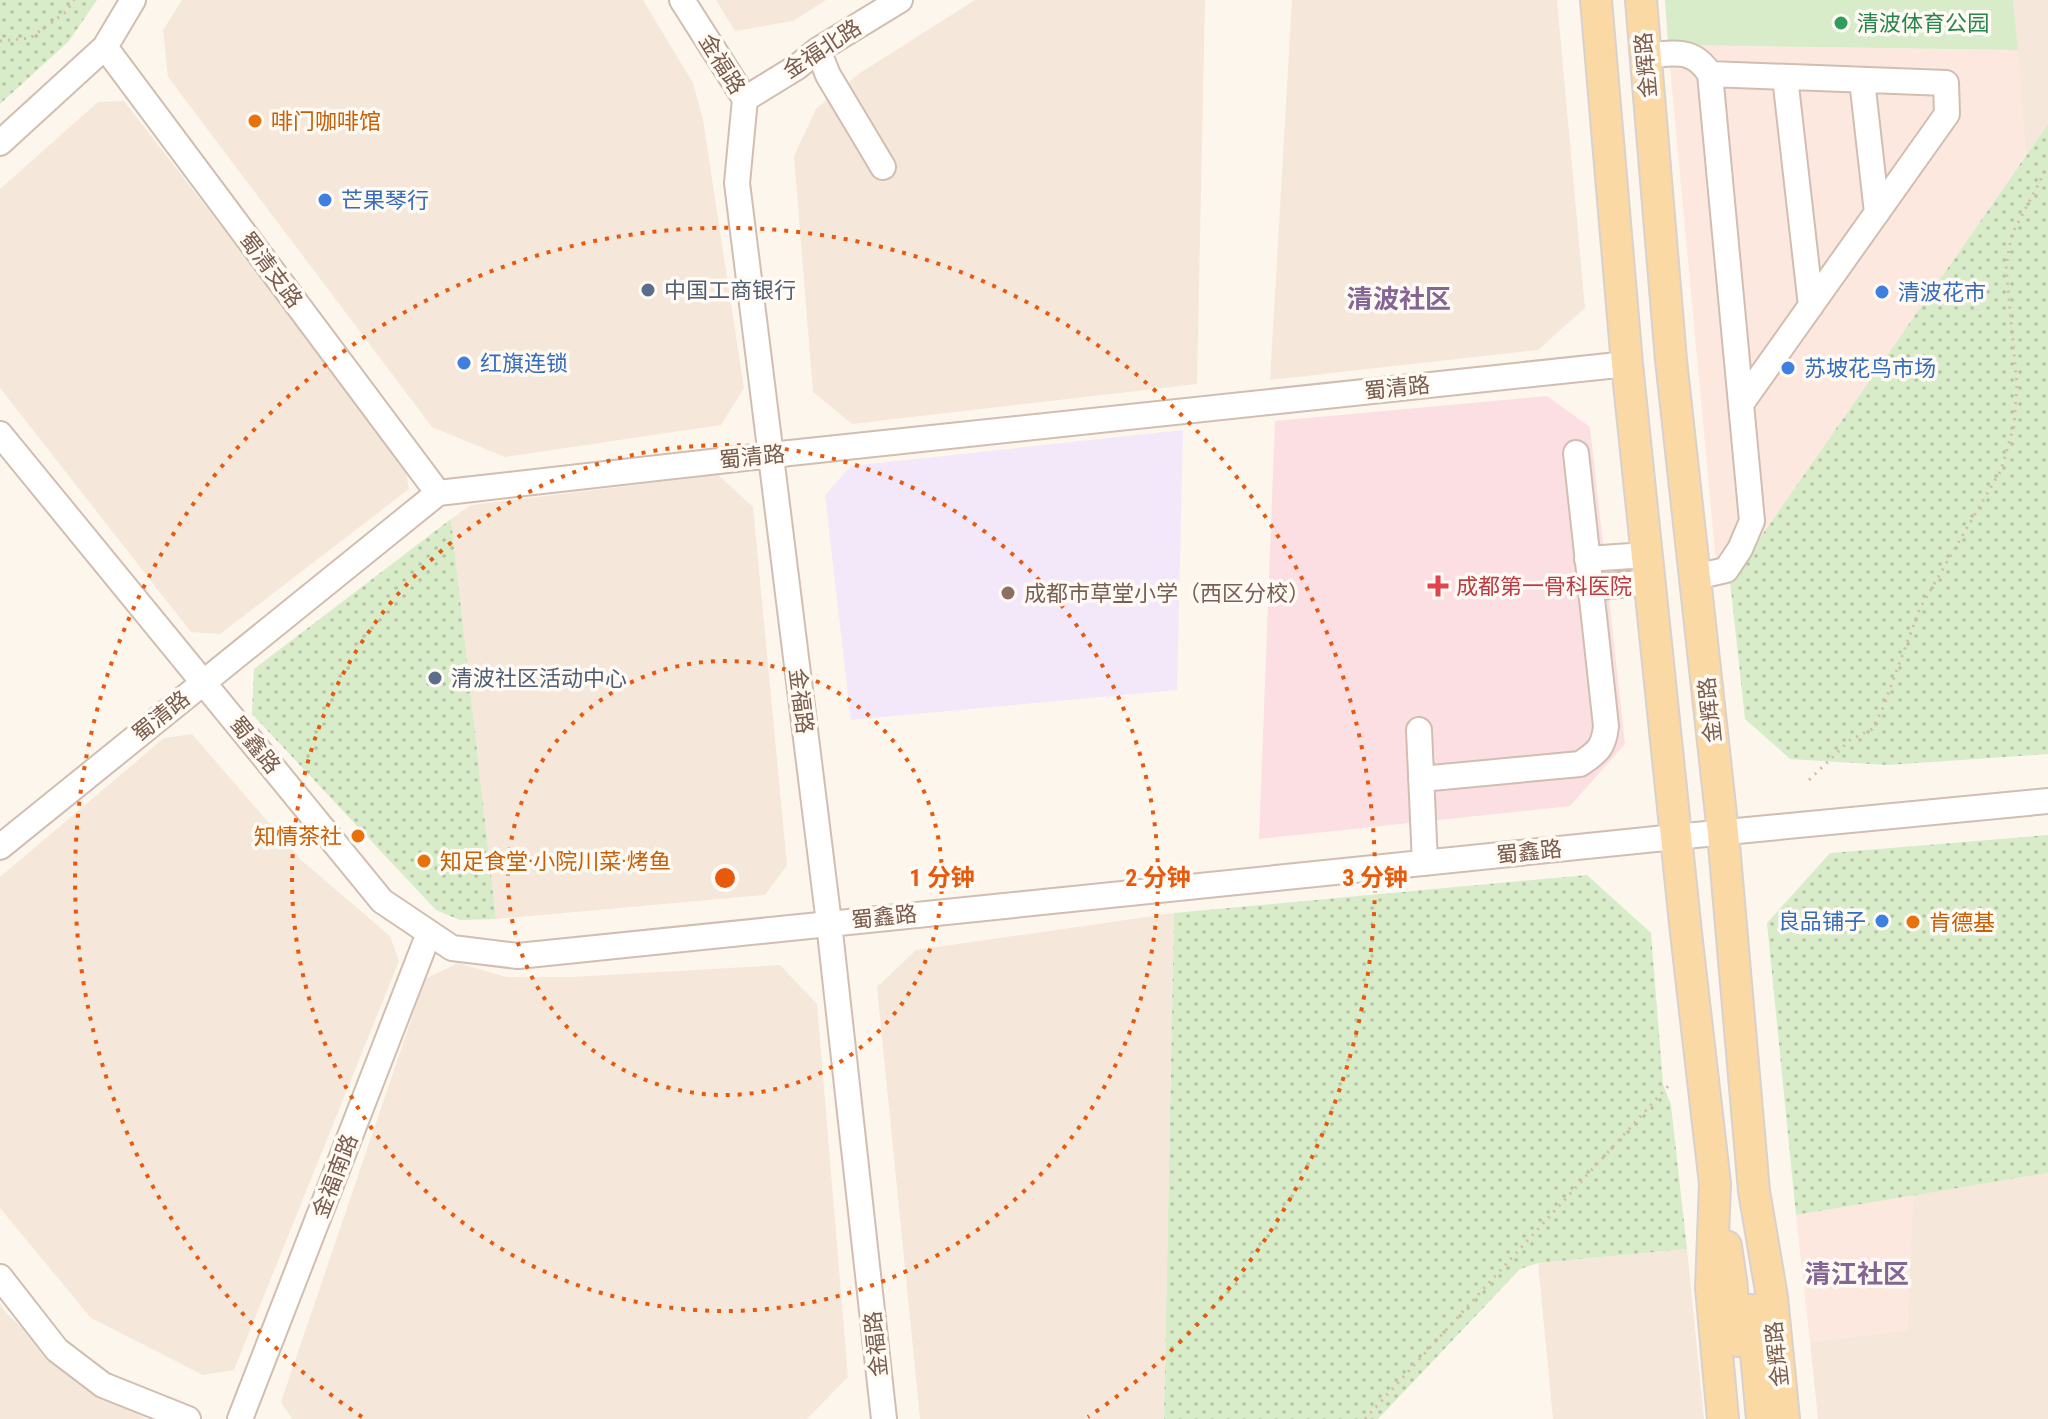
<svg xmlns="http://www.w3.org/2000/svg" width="2048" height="1419" font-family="'Roboto Condensed','Noto Sans SC',sans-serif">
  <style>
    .residential { fill: #f5e8da }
    .commercial { fill: #fde8e0 }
    .education { fill: #f3e8fa }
    .medical { fill: #fbdfe3 }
    .green { fill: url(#green-dots) }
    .pitch { fill: #d8ecc9 }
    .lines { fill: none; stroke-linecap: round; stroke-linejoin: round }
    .minor-casing { stroke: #d1beb0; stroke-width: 28 }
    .major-casing { stroke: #dad1cd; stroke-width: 34 }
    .path { stroke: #d9b8a5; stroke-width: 3; stroke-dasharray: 2 6; stroke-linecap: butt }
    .minor { stroke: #fff; stroke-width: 24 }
    .major { stroke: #fbd9a5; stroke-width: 30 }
    .ring { fill: none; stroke: #e8590c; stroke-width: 4; stroke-dasharray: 4 8 }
    .leisure-dot { fill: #2e9e5b; stroke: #fffaf3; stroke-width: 3 }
    .food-dot { fill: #e8710a; stroke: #fffaf3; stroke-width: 3 }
    .shop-dot { fill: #3f7fe0; stroke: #fffaf3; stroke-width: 3 }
    .service-dot { fill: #5c6f8a; stroke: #fffaf3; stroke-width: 3 }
    .health-dot { fill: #e0444e; stroke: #fffaf3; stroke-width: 3 }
    .education-dot { fill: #8d6e63; stroke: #fffaf3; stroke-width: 3 }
    .labels { text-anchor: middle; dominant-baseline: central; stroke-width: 7; stroke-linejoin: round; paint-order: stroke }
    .leisure-label { font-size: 22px; fill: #27864d; stroke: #fffaf3; text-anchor: start }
    .street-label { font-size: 22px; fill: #7a5c4d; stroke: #fffaf3 }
    .food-label { font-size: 22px; fill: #c56008; stroke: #fffaf3; text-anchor: start }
    .shop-label { font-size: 22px; fill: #366cbe; stroke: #fffaf3; text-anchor: start }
    .service-label { font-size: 22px; fill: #4e5e75; stroke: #fffaf3; text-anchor: start }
    .health-label { font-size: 22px; fill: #be3a42; stroke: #fffaf3; text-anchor: start }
    .education-label { font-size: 22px; fill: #785e54; stroke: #fffaf3; text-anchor: start }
    .quarter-label { font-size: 26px; font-weight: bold; fill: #846695; stroke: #fffaf3 }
    .centre { fill: #e8590c; stroke: #fffaf3; stroke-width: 4 }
    .ring-label { font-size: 24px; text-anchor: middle; font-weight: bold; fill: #e8590c; stroke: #fffaf3; stroke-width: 7; stroke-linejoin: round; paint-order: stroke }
  </style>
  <defs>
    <pattern id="green-dots" width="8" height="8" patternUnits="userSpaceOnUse" patternTransform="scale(2)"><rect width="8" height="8" fill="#d8ecc9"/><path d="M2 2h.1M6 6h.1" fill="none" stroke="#b4c2a5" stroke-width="1.8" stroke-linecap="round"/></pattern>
  </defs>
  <rect width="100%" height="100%" fill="#fdf6ec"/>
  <path class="residential" d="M182,0H643L693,83L703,120L744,388L721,425L505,457L432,427L168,77L163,30Z
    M716,0H826L793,21L735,31Z
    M975,0H1205L1197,384L852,424L813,392L794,156L816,109L860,73Z
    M1292,0H1557L1585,308L1538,350L1270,380Z
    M2013,0H2048V124L2026,155Z
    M124,101L404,462L409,489L220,634L191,632L0,388V189L98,102Z
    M718,475L753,507L787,865L765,895L496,919L451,519L471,505Z
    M192,734L301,860L390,936L399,961L234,1370L203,1375L91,1318L0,1208V877L164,738Z
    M1174,913L1164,1419H920L877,987L916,950Z
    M458,963L507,977H572L780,965L817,1004L848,1377L807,1419H292L281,1402L425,979Z
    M2048,1173V1419H1818L1810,1342L1907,1330L1913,1195Z
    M1687,1249L1704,1419H1553L1538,1263Z
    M0,1304L6,1313L83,1382L146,1419H0Z"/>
  <path class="commercial" d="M1668,45L2018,50L2026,155L1730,581L1718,584Z
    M1913,1195L1907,1330L1810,1342L1796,1215Z"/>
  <path class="education" d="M1183,430L1177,690L851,720L825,495L851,466Z"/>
  <path class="medical" d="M1547,396L1590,427L1625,744L1570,806L1259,839L1275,421Z"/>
  <path class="green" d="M0,0H97L69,41L0,104Z
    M2048,124V754L1888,765L1790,759L1745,719L1730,581Z
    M451,519L496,919L460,920L436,910L252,714L254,669Z
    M2048,835V1173L1796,1215L1767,923L1830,853Z
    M1587,875L1651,933L1663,1084L1671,1105L1687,1249L1538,1263L1520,1269L1378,1419H1164L1174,913Z"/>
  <path class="pitch" d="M1665,0H2013L2018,50L1668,45Z"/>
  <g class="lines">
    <defs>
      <path id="minor" d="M682,0L745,99L737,183L829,923L884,1419
        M105,47L438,493
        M818,50L828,75L883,167
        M1646,55C1675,54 1692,47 1710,74L1752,521L1740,549L1726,570L1695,577
        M1710,74L1946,83L1947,114L1741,404
        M1785,77L1811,306
        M1862,80L1877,213
        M745,99L797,67L818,50L900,0
        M0,143L105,47L133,0
        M0,434L382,901L452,948L518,956L1675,837L2048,801
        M1587,559L1646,555
        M1590,588L1649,582
        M1419,730L1425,863
        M1421,779L1580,764C1598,752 1604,747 1606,726L1576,453
        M0,847L438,493L771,455L1627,364
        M0,1277L57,1350L103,1385L188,1419
        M240,1419L429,933"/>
      <path id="major" d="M1596,0L1627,364L1686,933L1715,1184L1711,1288L1723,1419
        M1641,0L1671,360L1723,833L1754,1191L1772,1297L1784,1419
        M1726,1246L1731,1280L1737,1341
        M1752,1310L1762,1419"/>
    </defs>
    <use href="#minor" class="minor-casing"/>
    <use href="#major" class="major-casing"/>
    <path class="path" d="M0,41L30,38L66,12L74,0
      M1809,780L1850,740L1872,729L1882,710L1920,608L2001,470L2014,426L2017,385L2006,266L2012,234L2048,166
      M1365,1419L1670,1084"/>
    <use href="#minor" class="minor"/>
    <use href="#major" class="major"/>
  </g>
  <g class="ring">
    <circle cx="725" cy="878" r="217"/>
    <circle cx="725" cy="878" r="433"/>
    <path d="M362 1417A650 650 0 1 1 1088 1417"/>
  </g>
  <circle class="leisure-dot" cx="1841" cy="23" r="8"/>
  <g class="food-dot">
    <circle cx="255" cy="121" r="8"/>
    <circle cx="358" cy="836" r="8"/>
    <circle cx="424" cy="861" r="8"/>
    <circle cx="1913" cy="922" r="8"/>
  </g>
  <g class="shop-dot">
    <circle cx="325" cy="200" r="8"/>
    <circle cx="1882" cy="292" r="8"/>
    <circle cx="464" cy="363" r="8"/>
    <circle cx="1788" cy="368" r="8"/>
    <circle cx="1882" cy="921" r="8"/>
  </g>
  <g class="service-dot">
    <circle cx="648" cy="290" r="8"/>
    <circle cx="435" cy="678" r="8"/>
  </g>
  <path class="health-dot" d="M1434 574h8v8h8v8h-8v8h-8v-8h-8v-8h8z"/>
  <circle class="education-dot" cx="1008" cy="593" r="8"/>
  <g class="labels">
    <g class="leisure-label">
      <text x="1857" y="23">清波体育公园</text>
    </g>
    <g class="street-label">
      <text transform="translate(822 49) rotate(-33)">金福北路</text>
      <text transform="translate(722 64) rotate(58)">金福路</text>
      <text transform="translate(1646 65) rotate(-95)">金辉路</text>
      <text transform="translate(271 270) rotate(53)">蜀清支路</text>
      <text transform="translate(1397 388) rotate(-6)">蜀清路</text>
      <text transform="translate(752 457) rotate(-6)">蜀清路</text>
      <text transform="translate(801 701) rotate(83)">金福路</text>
      <text transform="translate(1710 710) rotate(-96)">金辉路</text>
      <text transform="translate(161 716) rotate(-39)">蜀清路</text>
      <text transform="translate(255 745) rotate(51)">蜀鑫路</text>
      <text transform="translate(1529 852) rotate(-6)">蜀鑫路</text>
      <text transform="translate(884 917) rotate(-6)">蜀鑫路</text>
      <text transform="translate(335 1176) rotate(-69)">金福南路</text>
      <text transform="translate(876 1344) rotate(-96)">金福路</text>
      <text transform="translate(1777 1354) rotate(-96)">金辉路</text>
    </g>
    <g class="food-label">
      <text x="271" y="121">啡门咖啡馆</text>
      <text x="342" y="836" text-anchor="end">知情茶社</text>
      <text x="440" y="861">知足食堂·小院川菜·烤鱼</text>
      <text x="1929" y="922">肯德基</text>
    </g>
    <g class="shop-label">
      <text x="341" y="200">芒果琴行</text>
      <text x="1898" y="292">清波花市</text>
      <text x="480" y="363">红旗连锁</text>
      <text x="1804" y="368">苏坡花鸟市场</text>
      <text x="1866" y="921" text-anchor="end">良品铺子</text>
    </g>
    <g class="service-label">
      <text x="664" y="290">中国工商银行</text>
      <text x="451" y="678">清波社区活动中心</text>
    </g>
    <g class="health-label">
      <text x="1456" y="586">成都第一骨科医院</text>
    </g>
    <g class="education-label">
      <text x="1024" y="593">成都市草堂小学（西区分校）</text>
    </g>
    <g class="quarter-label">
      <text x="1399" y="299">清波社区</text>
      <text x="1857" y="1274">清江社区</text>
    </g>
  </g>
  <circle cx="725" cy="878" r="12" class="centre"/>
  <g class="ring-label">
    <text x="942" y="886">1 分钟</text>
    <text x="1158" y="886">2 分钟</text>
    <text x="1375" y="886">3 分钟</text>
  </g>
</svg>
